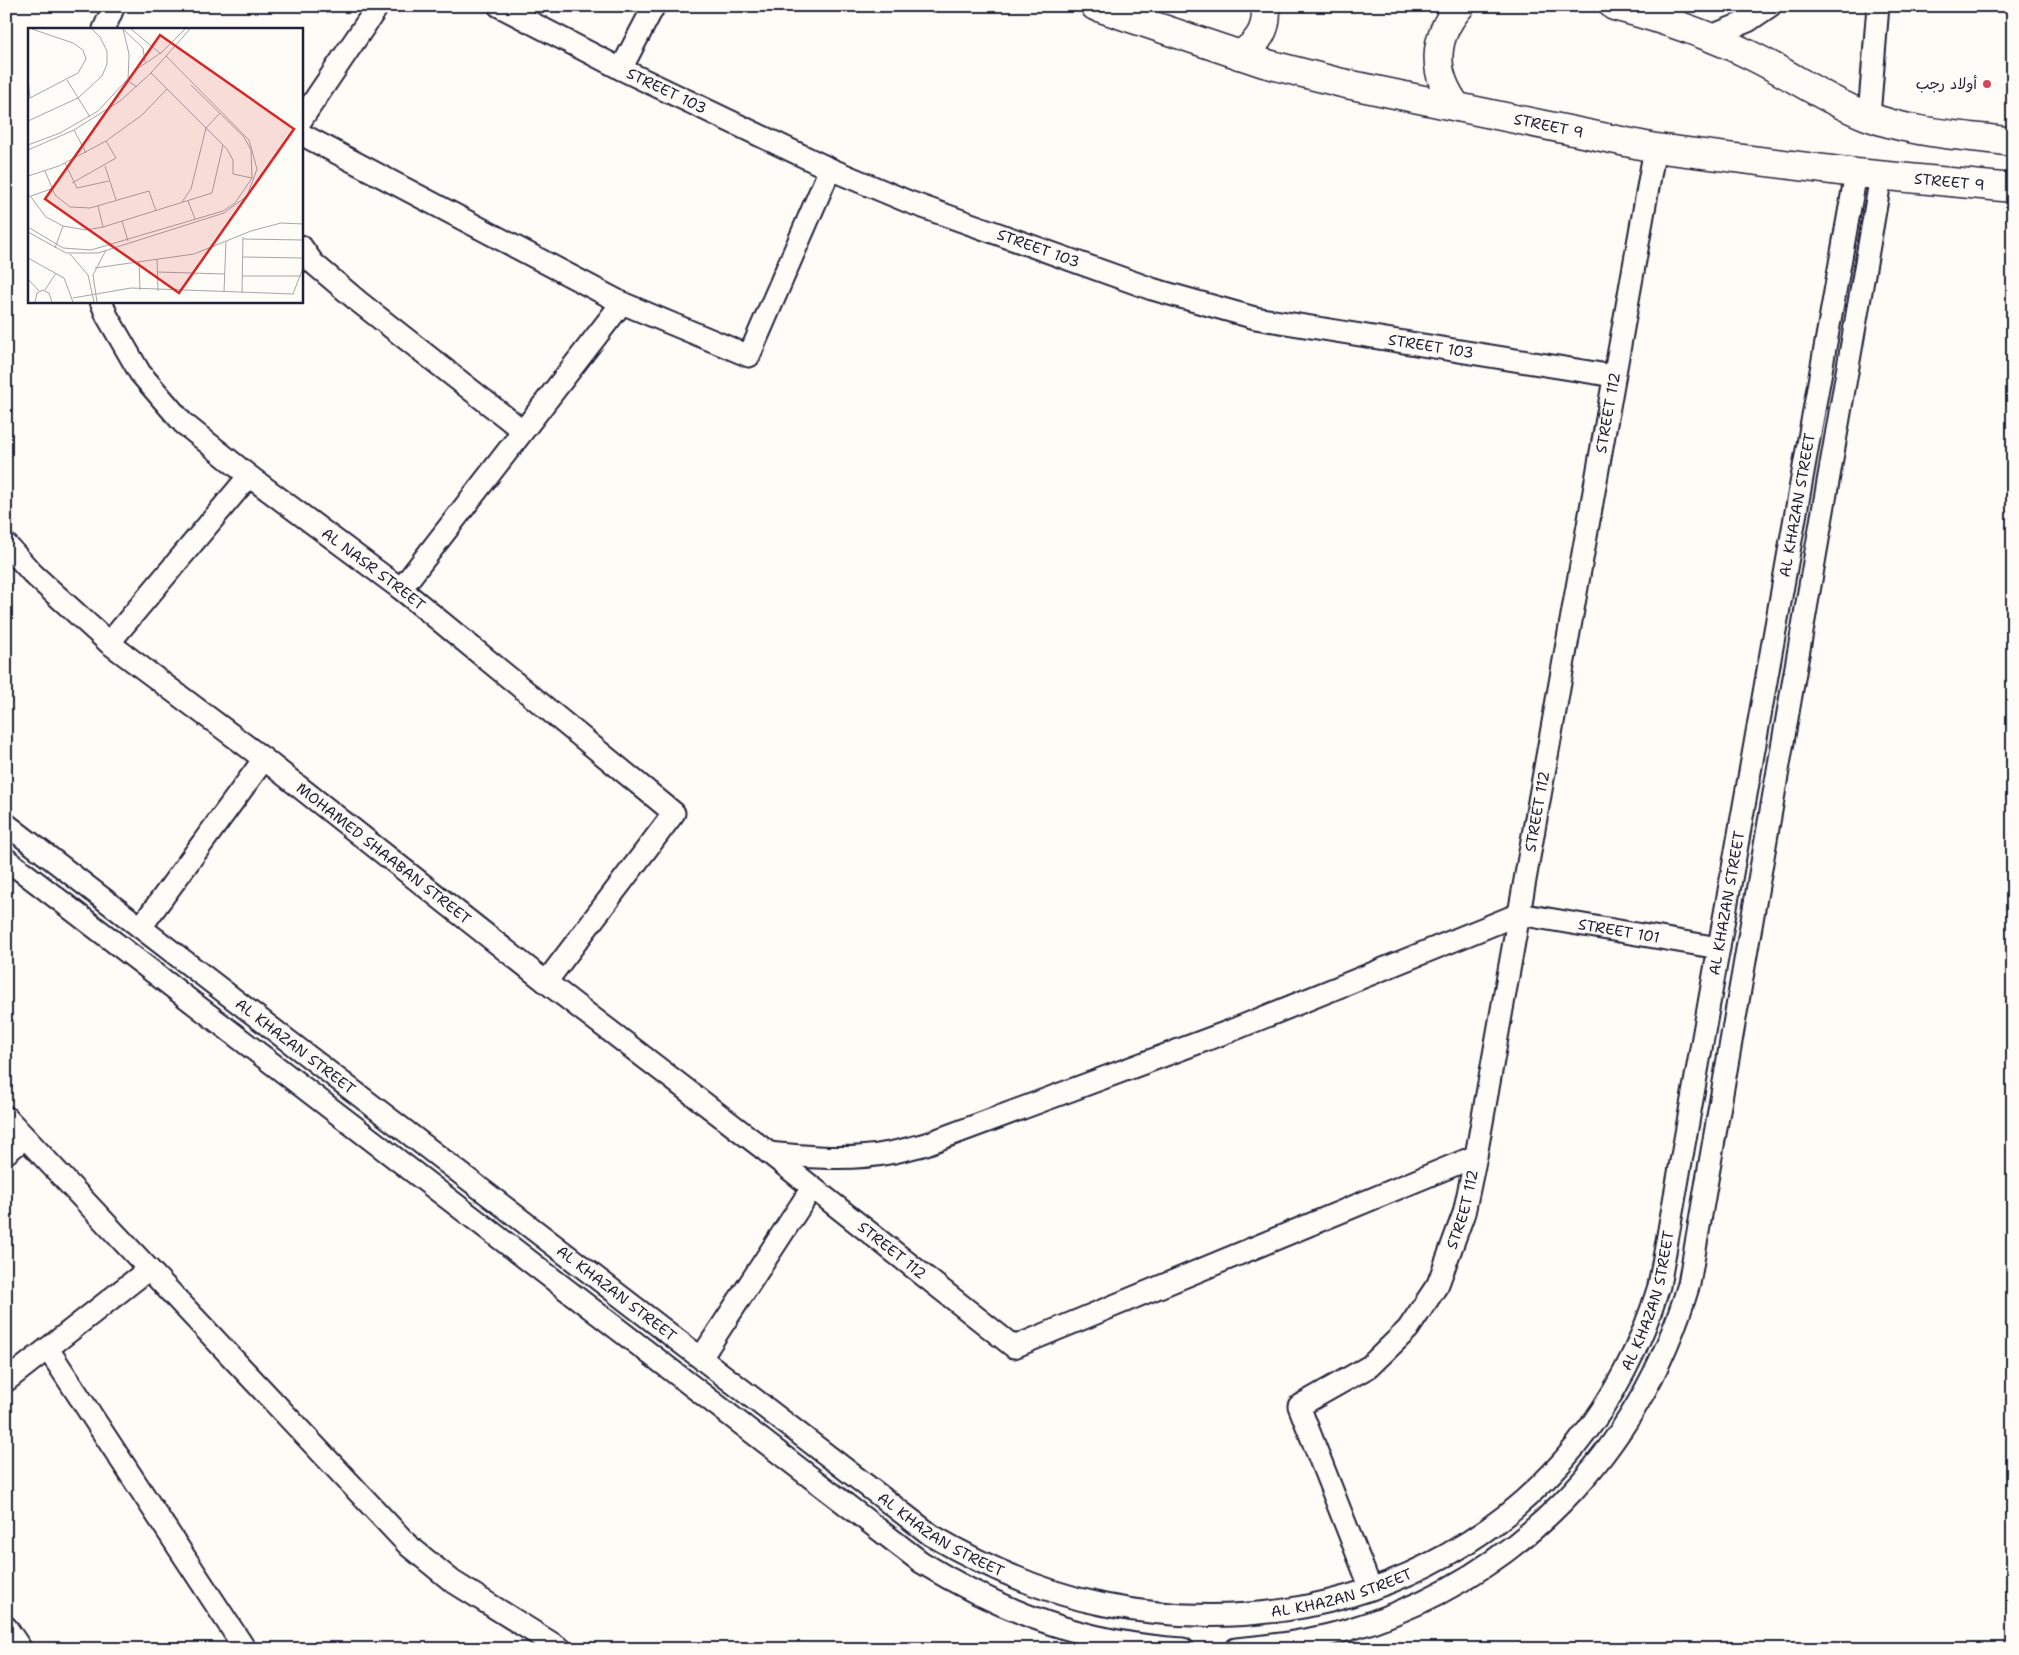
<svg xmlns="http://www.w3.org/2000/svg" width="2019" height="1655" font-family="'Shantell Sans','Playpen Sans Arabic',sans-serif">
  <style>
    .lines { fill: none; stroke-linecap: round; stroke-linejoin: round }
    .minor-casing { stroke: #22223b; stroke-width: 25 }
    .secondary-casing { stroke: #22223b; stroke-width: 31 }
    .minor { stroke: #fdfcf7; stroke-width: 21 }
    .secondary { stroke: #fdfcf7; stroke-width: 28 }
    .poi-dot { fill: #d1495b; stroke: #fdfcf7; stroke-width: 2 }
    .labels { text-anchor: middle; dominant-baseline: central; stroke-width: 4; stroke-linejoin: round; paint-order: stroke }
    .poi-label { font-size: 15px; fill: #22223b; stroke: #fdfcf7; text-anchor: end }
    .street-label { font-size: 15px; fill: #22223b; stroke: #fdfcf7 }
    .inset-road { fill: none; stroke: #a5a5ac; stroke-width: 1 }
    .view { fill: #d62828; fill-opacity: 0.15; stroke: #d62828; stroke-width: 2.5 }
    .inset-edge { fill: none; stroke: #22223b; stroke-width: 2.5 }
  </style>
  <rect width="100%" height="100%" fill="#fdfcf7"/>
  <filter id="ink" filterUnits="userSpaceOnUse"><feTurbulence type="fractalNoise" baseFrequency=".02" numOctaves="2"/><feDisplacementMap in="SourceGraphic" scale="10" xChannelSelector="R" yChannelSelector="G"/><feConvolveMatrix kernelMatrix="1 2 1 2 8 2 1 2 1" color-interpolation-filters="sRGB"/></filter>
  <g filter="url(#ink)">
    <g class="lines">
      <defs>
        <g id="minor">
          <path id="s1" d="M499,6L621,69L830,169L909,202L1152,289L1255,318L1614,376"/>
          <path d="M104,29L114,6"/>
          <path d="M1709,37L1748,21L1770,6"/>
          <path d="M621,69L654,6"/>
          <path d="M1869,116L1878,6"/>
          <path d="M301,120L378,6"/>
          <path d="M301,134L622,303L749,356L830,169"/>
          <path d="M301,246L313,263L359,302L522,430"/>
          <path id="s2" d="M101,301L107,316L140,373L183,423L249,476L401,589L674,813L546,982"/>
          <path id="s3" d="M6,544L33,574L109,643L264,759L546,982L769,1153L1014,1347L1476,1156"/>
          <path d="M401,589L622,303"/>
          <path d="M109,643L249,476"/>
          <path id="s4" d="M6,824L931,1535C986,1567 1043,1593 1105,1605C1350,1654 1586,1529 1659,1286L1856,173"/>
          <path d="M6,859L921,1562C1004,1613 1086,1643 1183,1649"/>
          <path d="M141,927L264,759"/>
          <path d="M6,1117L409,1546L452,1581L561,1649"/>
          <path d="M6,1153L25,1138"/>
          <path id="s5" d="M769,1153C808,1157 850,1161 889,1153C901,1151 914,1147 926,1144L1230,1031L1519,914L1719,948"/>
          <path d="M48,1349L245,1649"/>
          <path d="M701,1358L812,1188"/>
          <path d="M6,1381L149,1269"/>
          <path id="s6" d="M1371,1589L1299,1406L1370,1366L1408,1329L1438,1284L1464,1213L1476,1156L1655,148"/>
          <path d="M6,1627L21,1649"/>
          <path d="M1236,1649C1272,1646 1309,1641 1344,1631C1516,1581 1638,1454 1689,1284L1881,176"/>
        </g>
        <g id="secondary">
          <path id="s7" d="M1095,6L1264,63L1342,83L1655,148L1856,173L2013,188"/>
          <path d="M1614,6C1663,19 1711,35 1756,58C1794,77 1828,101 1867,116C1914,134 1964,135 2013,142"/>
          <path d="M1239,55C1257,45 1269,28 1265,6"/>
          <path d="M1457,107C1432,74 1432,38 1460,6"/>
        </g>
      </defs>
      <use href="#minor" class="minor-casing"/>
      <use href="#secondary" class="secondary-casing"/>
      <use href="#minor" class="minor"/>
      <use href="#secondary" class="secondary"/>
    </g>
  </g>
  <circle class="poi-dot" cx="1987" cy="84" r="5"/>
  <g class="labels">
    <g class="poi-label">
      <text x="1977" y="84">أولاد رجب</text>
    </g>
    <g class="street-label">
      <text stroke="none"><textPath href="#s1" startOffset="188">STREET 103</textPath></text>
      <text stroke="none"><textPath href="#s7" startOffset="470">STREET 9</textPath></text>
      <text stroke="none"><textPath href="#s7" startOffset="875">STREET 9</textPath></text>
      <text stroke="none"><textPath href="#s1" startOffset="592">STREET 103</textPath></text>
      <text stroke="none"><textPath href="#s1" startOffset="998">STREET 103</textPath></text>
      <text stroke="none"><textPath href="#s6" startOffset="1274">STREET 112</textPath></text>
      <text stroke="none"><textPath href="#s4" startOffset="2852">AL KHAZAN STREET</textPath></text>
      <text stroke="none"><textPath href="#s2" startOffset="388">AL NASR STREET</textPath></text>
      <text stroke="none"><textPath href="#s6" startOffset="869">STREET 112</textPath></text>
      <text stroke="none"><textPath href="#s3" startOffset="489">MOHAMED SHAABAN STREET</textPath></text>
      <text stroke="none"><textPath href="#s4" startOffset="2448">AL KHAZAN STREET</textPath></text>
      <text stroke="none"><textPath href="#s5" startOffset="896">STREET 101</textPath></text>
      <text stroke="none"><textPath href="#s4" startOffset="365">AL KHAZAN STREET</textPath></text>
      <text stroke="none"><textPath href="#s6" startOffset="464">STREET 112</textPath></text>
      <text stroke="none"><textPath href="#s3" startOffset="1134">STREET 112</textPath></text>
      <text stroke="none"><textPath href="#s4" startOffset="770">AL KHAZAN STREET</textPath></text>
      <text stroke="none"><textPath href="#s4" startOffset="2042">AL KHAZAN STREET</textPath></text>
      <text stroke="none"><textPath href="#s4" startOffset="1175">AL KHAZAN STREET</textPath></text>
      <text stroke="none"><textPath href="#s4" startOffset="1595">AL KHAZAN STREET</textPath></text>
    </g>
  </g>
  <g transform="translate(28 28)">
    <rect width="275" height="275" fill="#fdfcf7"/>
    <path class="inset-road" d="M95,1L115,20L117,34M95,1L101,26L100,53L109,59M103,1L133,26M123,45L199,121L205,132V146L224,150M0,50L2,70M39,52L62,89M0,71L50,45L58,31L55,22L45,15L4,1M0,93L50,70L74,48L79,36V23L72,9L64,1M46,102L58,125M0,117L32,105L70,83L109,41L134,24L157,1M0,122L46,102L92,73L123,45L162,1M37,135L49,160L81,153M77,138L88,172M17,143L27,167L42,179L62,180L121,163L128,183M0,148L31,138L78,113L114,87L139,61M44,155L88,130L78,113M0,169L23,161M3,169L18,189L35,198L58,202L75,199L184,165L195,117M160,173L167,191M154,174L163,161L178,100L192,85M70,178L75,199M94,193L100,213M0,199L35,220L63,222L195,183L207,175L224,150L223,122L216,109L163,57M0,204L38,225H70L196,185L219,168L229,141L221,112L138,28M215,211L275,212M27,220L35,198M42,226L60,247L66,274M215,229L275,230M0,230L36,250L45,274M129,231L130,263M111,234L112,262M67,240L166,226L223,203L253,195L275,196M129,244L197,246M214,248H273M0,251L11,263M17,262L28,245M196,264L198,213M214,265L215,209M45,270L103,260L265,266L275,240M7,274L9,265L15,262L21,265L24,274M69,274L65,247L78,222"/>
    <path class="view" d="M132,7L266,101L151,265L17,171Z"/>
    <rect width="275" height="275" class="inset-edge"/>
  </g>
  <rect width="2019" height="1655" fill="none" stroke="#fdfcf7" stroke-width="25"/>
  <rect x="12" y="12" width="1994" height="1630" fill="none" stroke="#22223b" stroke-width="2" filter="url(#ink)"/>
</svg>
